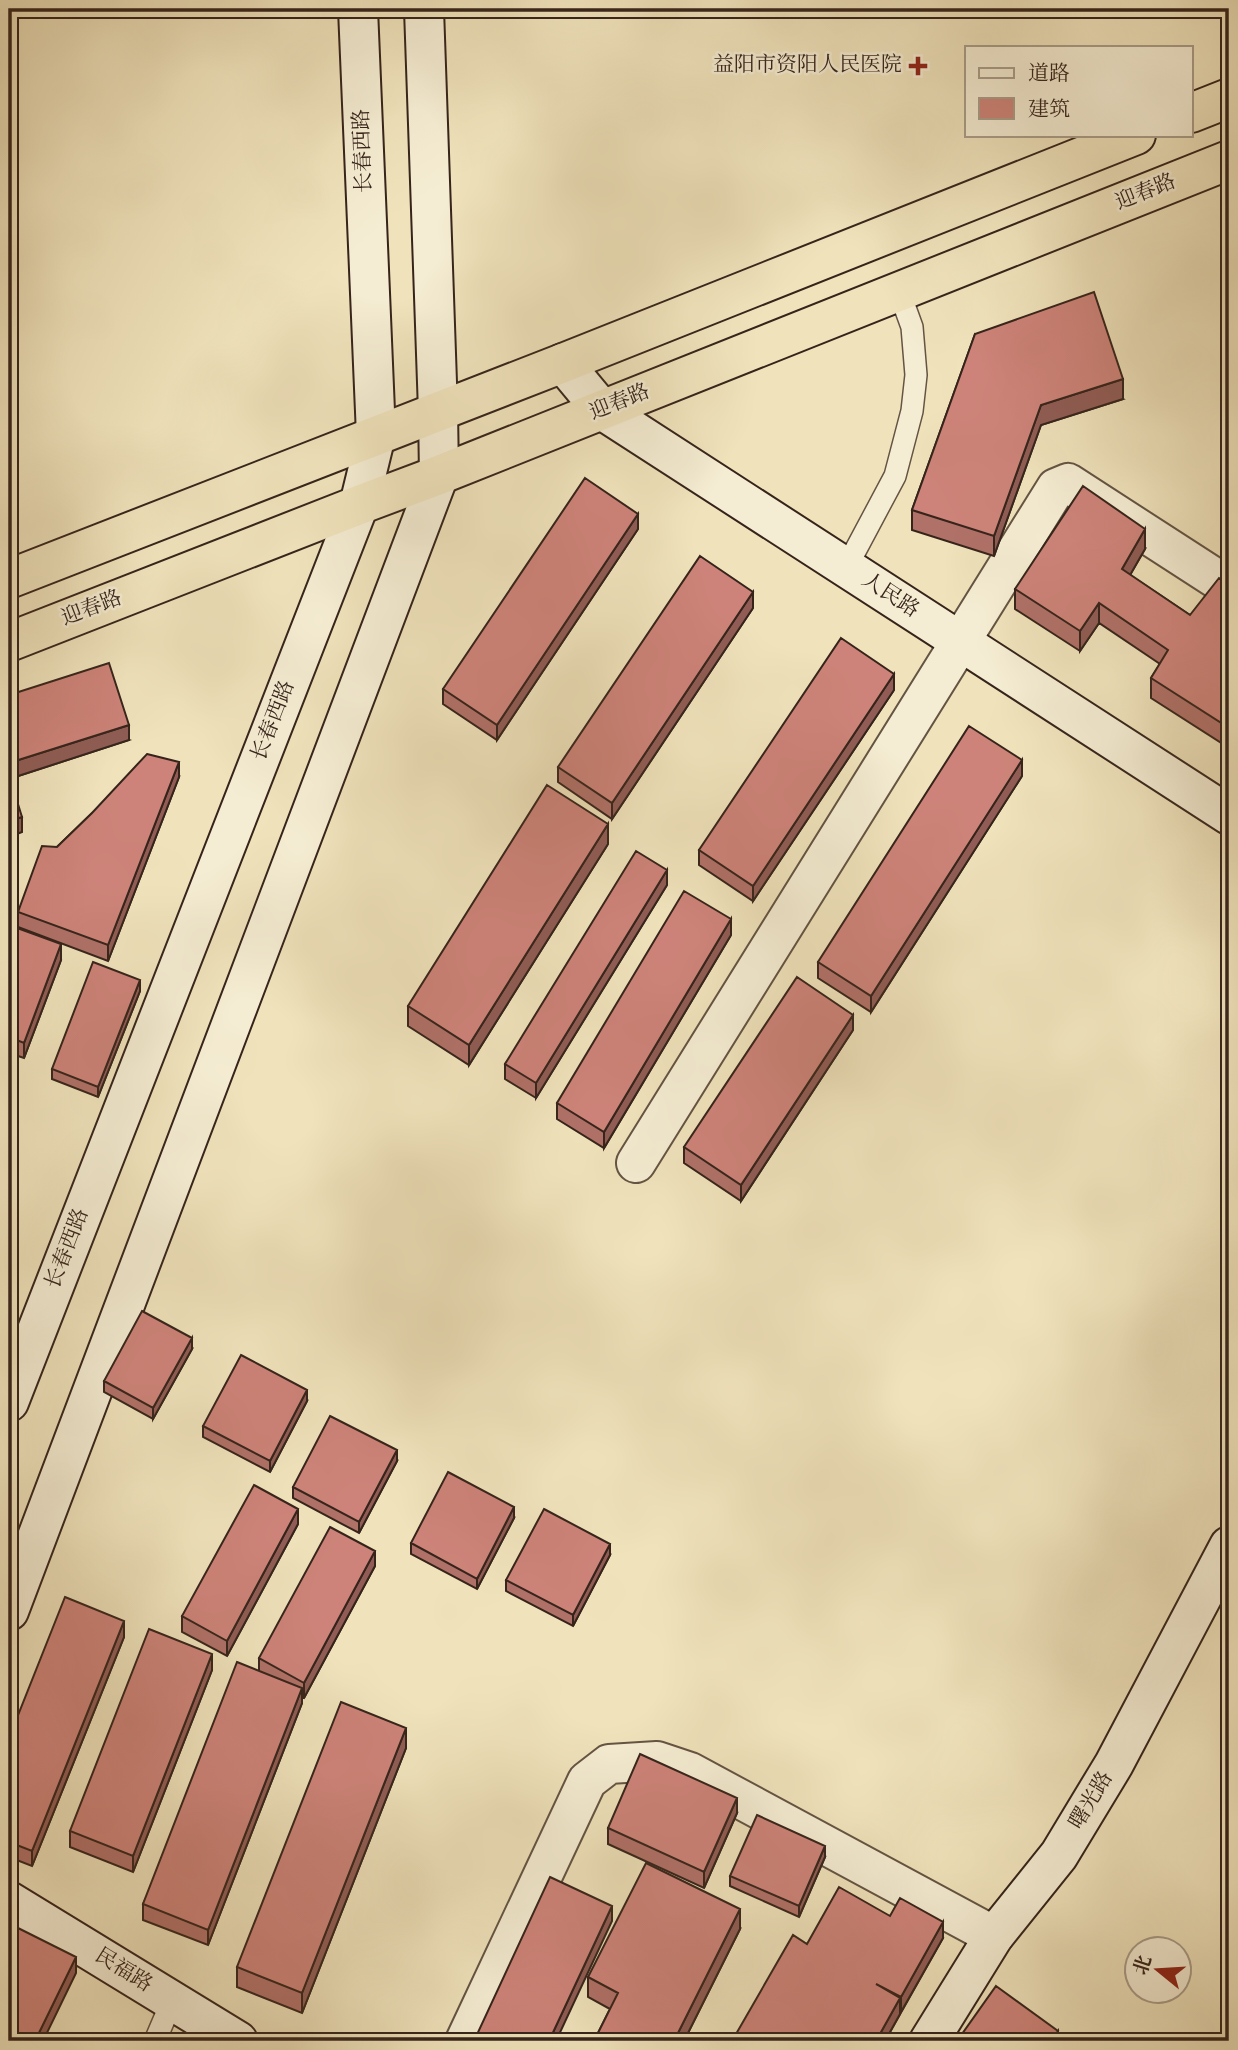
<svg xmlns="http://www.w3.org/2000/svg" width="1238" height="2050" font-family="'Sorts Mill Goudy','Noto Serif SC',serif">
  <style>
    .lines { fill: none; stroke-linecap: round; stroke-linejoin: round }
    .lane-casing { stroke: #645443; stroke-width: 24 }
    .street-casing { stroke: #645443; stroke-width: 42 }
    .secondary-casing { stroke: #36241b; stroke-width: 42 }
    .highway-casing { stroke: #36241b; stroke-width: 42 }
    .lane { stroke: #f5edd3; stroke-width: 21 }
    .street { stroke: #f5edd3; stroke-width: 38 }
    .secondary { stroke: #f5edd3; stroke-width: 38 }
    .highway { stroke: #f0e3bc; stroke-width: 38 }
    .wall { fill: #b07168; stroke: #36241b; stroke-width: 2 }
    .shaded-wall { fill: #905c55; stroke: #36241b; stroke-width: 2 }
    .building { fill: #cd8379; stroke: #36241b; stroke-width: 2 }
    .poi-dot { fill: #8f2418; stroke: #f5edd3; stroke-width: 2.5 }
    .labels { text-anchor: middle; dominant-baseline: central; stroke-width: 5; stroke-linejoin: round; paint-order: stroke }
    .poi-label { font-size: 21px; fill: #36241b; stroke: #f5edd3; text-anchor: end }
    .street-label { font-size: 21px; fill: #36241b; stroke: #f5edd3 }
  </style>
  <rect width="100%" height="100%" fill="#f0e3bc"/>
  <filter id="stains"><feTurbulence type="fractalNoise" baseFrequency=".00286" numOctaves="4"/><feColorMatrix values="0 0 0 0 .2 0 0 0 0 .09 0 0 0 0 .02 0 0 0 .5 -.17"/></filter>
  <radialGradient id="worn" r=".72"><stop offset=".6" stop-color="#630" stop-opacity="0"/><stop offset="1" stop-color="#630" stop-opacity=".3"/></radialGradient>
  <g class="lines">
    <defs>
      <path id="lane" d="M846,568L895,476L912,411L916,375L912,327L899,291
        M155,2041L172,2001"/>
      <path id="street" d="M636,1163L1056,488L1068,483L1229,587
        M465,2041L587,1781L609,1764L657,1761L690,1772L994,1936"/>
      <path id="secondary" d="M563,363L602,410L1229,815
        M9,1402L359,505L376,435L358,9
        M9,1611L439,475L438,411L424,9
        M9,1901L238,2041
        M929,2041L994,1936L1059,1855L1114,1764L1229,1546"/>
      <path id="highway" d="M1191,113L1229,98
        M9,579L563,363L1136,135
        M9,642L359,505L439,475L1229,160"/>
    </defs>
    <use href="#lane" class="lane-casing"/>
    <use href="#street" class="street-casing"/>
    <use href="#secondary" class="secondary-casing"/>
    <use href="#highway" class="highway-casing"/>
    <use href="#lane" class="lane"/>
    <use href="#street" class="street"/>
    <use href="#secondary" class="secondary"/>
    <use href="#highway" class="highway"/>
  </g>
  <path class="wall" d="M975,334L1123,399L1041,425L994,556L912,530V510Z
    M638,529L497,740L443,704V689Z
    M1145,549L1130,575L1190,615L1229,585V734L1223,744L1151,698V678L1160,664L1099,623L1080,651L1015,609V589Z
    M753,608L612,819L558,782V767Z
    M894,690L753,901L699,865V850Z
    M9,695L129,740L12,778L9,766Z
    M1022,776L871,1012L818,978V962Z
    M179,777L108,961L18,927V912L57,847L92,813Z
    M608,844L469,1065L408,1026V1006Z
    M667,885L536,1098L505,1079V1064Z
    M9,925L61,960L24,1058L9,1053Z
    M731,935L604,1148L557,1119V1103Z
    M140,991L98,1097L52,1079V1069Z
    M853,1030L741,1201L684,1163V1147Z
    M192,1349L153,1419L104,1392V1381Z
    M307,1401L270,1472L203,1437V1426Z
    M397,1461L359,1533L293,1498V1487Z
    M514,1518L477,1589L411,1554V1543Z
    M298,1524L227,1656L182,1632V1616Z
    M610,1555L573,1626L506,1591V1580Z
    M375,1566L304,1698L302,1697V1703L208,1945L143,1920V1904L259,1671V1658Z
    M124,1637L32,1866L9,1857V1738Z
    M212,1670L133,1872L70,1847V1831Z
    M406,1748L302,2013L237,1987V1967Z
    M737,1813L704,1888L608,1844V1828Z
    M825,1857L799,1917L730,1886V1876Z
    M890,1916L943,1938L885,2041H732L807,1944Z
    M740,1929L684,2041H594L610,2009L588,1997V1977Z"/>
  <path class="shaded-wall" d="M1123,379V399L1041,425L994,556V536L1041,405Z
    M638,514V529L497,740V725Z
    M1145,529V549L1122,589V569Z
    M753,592V608L612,819V803Z
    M1099,603V623L1080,651V631Z
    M894,674V690L753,901V886Z
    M1229,714V734L1223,744V724Z
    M129,725V740L12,778V762Z
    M1022,760V776L871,1012V996Z
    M179,762V777L108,961V945Z
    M22,817V832L9,837V821Z
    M608,824V844L469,1065V1045Z
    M667,870V885L536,1098V1083Z
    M731,919V935L604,1148V1132Z
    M61,944V960L24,1058V1043Z
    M140,980V991L98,1097V1087Z
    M853,1015V1030L741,1201V1185Z
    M192,1338V1349L153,1419V1408Z
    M307,1390V1401L270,1472V1461Z
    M397,1450V1461L359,1533V1522Z
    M514,1507V1518L477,1589V1579Z
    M298,1509V1524L227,1656V1641Z
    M610,1544V1555L573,1626V1615Z
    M375,1551V1566L304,1698V1683Z
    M124,1621V1637L32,1866V1851Z
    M212,1654V1670L133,1872V1856Z
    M302,1688V1703L208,1945V1930Z
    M406,1728V1748L302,2013V1993Z
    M737,1798V1813L704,1888V1872Z
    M825,1846V1857L799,1917V1906Z
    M612,1906V1921L556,2041H549Z
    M740,1909V1929L684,2041H674Z
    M943,1922V1938L901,2012V1997Z
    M76,1957V1973L43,2041H35Z
    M900,1998V2014L885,2041H876Z
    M1058,2031V2041H1051Z"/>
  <path class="building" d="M1094,292L1123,379L1041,405L994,536L912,510L975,334Z
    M585,478L638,514L497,725L443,689Z
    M1083,486L1145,529L1122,569L1190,615L1219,578L1229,585V714L1223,724L1151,678L1168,650L1099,603L1080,631L1015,589Z
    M700,556L753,592L612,803L558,767Z
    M841,638L894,674L753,886L699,850Z
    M109,663L129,725L12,762L9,750V695Z
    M969,726L1022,760L871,996L818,962Z
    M147,754L179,762L108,945L18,912L42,846L57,847L92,813Z
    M9,775L22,817L9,821Z
    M547,785L608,824L469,1045L408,1006Z
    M636,851L667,870L536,1083L505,1064Z
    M684,891L731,919L604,1132L557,1103Z
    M9,925L61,944L24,1043L9,1037Z
    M93,962L140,980L98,1087L52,1069Z
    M797,977L853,1015L741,1185L684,1147Z
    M142,1311L192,1338L153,1408L104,1381Z
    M241,1355L307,1390L270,1461L203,1426Z
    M330,1416L397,1450L359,1522L293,1487Z
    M448,1472L514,1507L477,1579L411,1543Z
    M254,1485L298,1509L227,1641L182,1616Z
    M544,1509L610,1544L573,1615L506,1580Z
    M330,1527L375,1551L304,1683L259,1658Z
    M65,1597L124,1621L32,1851L9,1842V1738Z
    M149,1629L212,1654L133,1856L70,1831Z
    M237,1662L302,1688L208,1930L143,1904Z
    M341,1702L406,1728L302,1993L237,1967Z
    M640,1754L737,1798L704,1872L608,1828Z
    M757,1815L825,1846L799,1906L730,1876Z
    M646,1863L740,1909L674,2041H594L618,1993L588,1977Z
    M550,1877L612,1906L549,2041H474Z
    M839,1887L890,1916L900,1898L943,1922L901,1997L876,1984L900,1998L876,2041H732L793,1935L807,1944Z
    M12,1925L76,1957L35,2041H9V1932Z
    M996,1986L1058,2031L1051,2041H957Z"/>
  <path class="poi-dot" d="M914.5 55.5h7v7h7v7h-7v7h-7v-7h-7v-7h7z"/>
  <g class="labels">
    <g class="poi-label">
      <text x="902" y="66">益阳市资阳人民医院</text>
    </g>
    <g class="street-label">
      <text transform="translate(364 151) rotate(-92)">长春西路</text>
      <text transform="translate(1146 193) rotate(-22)">迎春路</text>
      <text transform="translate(620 403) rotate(-22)">迎春路</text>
      <text transform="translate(890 596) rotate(33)">人民路</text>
      <text transform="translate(92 609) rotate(-21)">迎春路</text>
      <text transform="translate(274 721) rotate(-69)">长春西路</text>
      <text transform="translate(68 1249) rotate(-69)">长春西路</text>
      <text transform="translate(1092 1801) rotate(-59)">曙光路</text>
      <text transform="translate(123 1971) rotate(32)">民福路</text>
    </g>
  </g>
  <rect width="1238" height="2050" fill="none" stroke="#f0e3bc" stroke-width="35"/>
  <rect x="10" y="10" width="1217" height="2029" fill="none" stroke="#36241b" stroke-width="3.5"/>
  <rect x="18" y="18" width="1203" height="2015" fill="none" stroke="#36241b" stroke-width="2"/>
  <rect x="965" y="46" width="228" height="91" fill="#f5edd3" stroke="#a99d89" stroke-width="2"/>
  <rect x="979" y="68" width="35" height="10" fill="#f5edd3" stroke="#a99d89" stroke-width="2"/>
  <text x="1028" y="80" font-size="21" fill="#36241b">道路</text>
  <rect x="979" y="98" width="35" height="21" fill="#cd8379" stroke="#a99d89" stroke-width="2"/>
  <text x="1028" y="116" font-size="21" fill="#36241b">建筑</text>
  <g transform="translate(1158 1970) rotate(288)"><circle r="33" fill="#f5edd3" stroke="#a99d89" stroke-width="2"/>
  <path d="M0-5L12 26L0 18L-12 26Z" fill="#8f2418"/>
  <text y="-10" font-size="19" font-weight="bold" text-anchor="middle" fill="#36241b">北</text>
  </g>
  <rect width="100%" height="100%" filter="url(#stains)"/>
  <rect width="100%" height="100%" fill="url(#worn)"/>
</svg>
